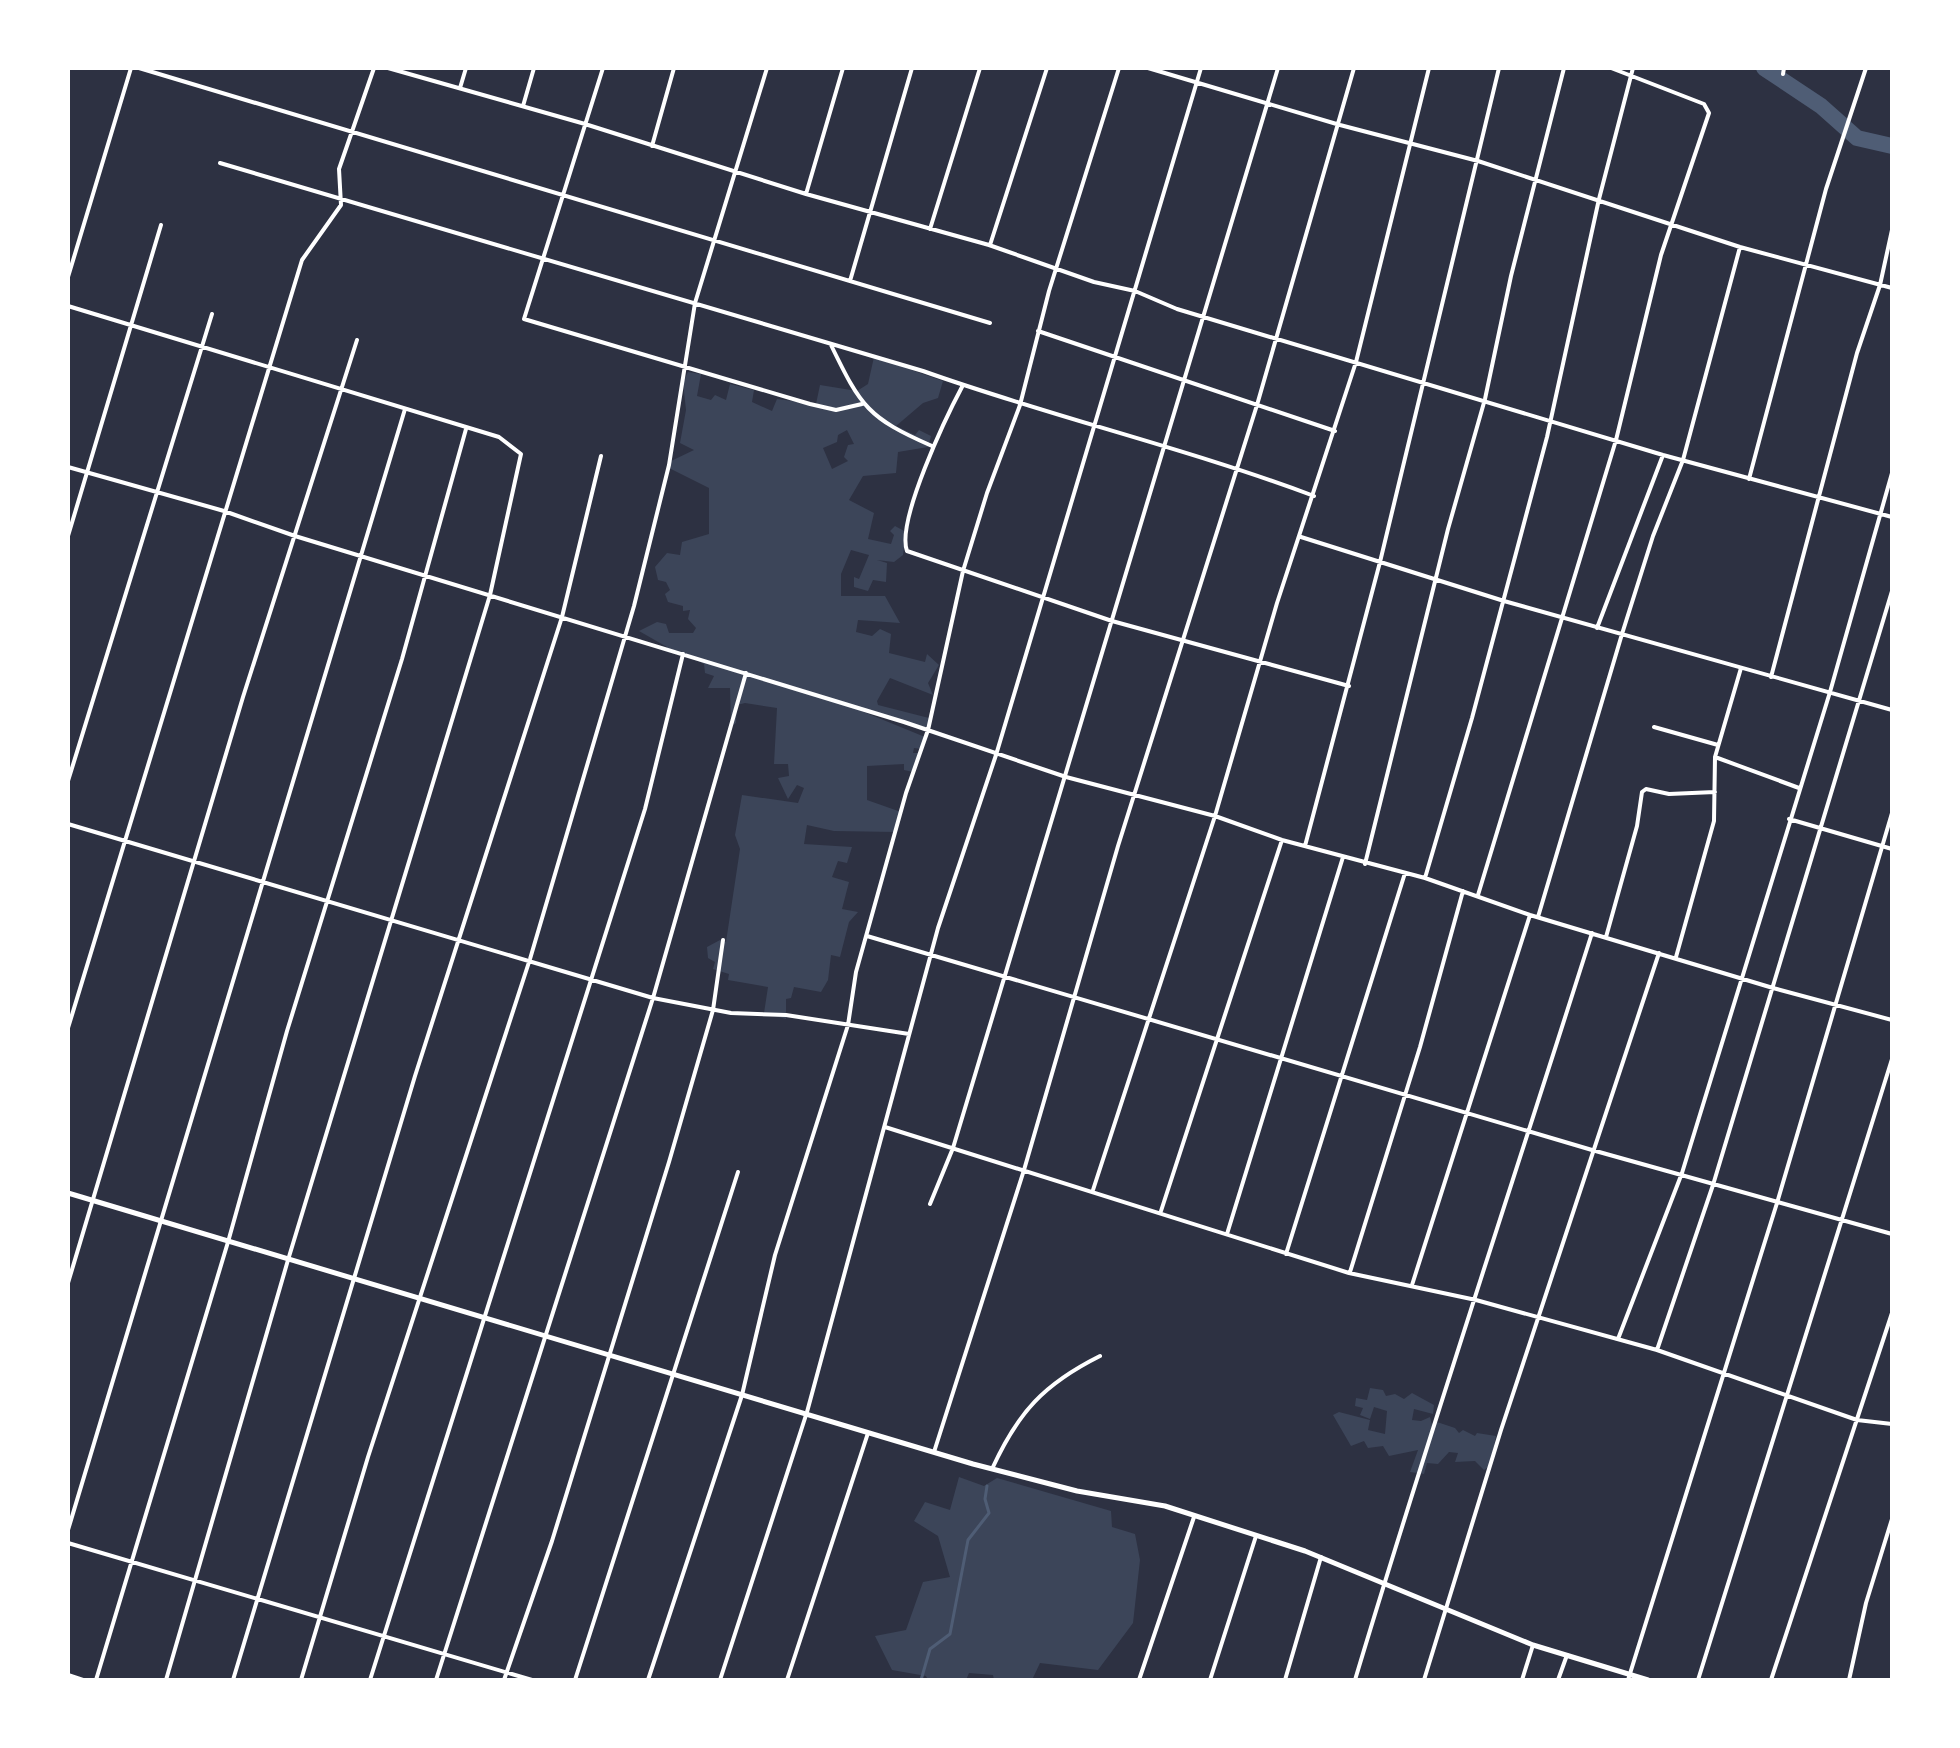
<svg xmlns="http://www.w3.org/2000/svg" width="1960" height="1748" font-family="'Noto Serif',serif">
  <style>
    .green { fill: #3c4559; fill-rule: evenodd }
    .lines { fill: none; stroke-linecap: round; stroke-linejoin: round }
    .stream { stroke: #4f5d75; stroke-width: 3 }
    .river { stroke: #4f5d75; stroke-width: 16 }
    .minor { stroke: #fff; stroke-width: 4 }
    .tertiary { stroke: #fff; stroke-width: 5 }
  </style>
  <rect width="100%" height="100%" fill="#2d3142"/>
  <path class="green" d="M874,357L943,381L938,398L923,403L896,426L915,435L919,430L931,436L928,447L898,452L896,473L863,476L849,500L874,513L868,539L891,544L894,535L890,531L895,526L906,532L903,555L894,562L877,560L887,563L886,582L873,580L868,591L854,587V577L859,579L869,555L851,550L841,574V596H885L900,623L858,620L856,632L872,636L880,629L891,634L889,653L925,662L927,654L939,665L928,683L933,695L890,678L877,701L878,705L929,718L928,728L859,710L925,737L921,749L914,748L913,753H920L913,772L904,770V764L867,766V800L901,812L896,832L834,831L807,825L804,844L852,847L847,863L838,861L832,877L849,882L842,909L858,912L849,922L840,957L831,955L828,980L821,992L794,987L791,998L786,999V1019L764,1013L768,987L728,980L729,974L713,969L715,962L708,958L707,947L720,940L726,942L740,849L735,835L742,795L798,803L804,788L797,785L788,799L778,778L789,776L788,764H774L777,708L745,703L737,705L736,723L731,726L730,688H708L714,676L705,673L704,664L680,651L668,650L667,647L639,631L657,622L666,624L669,633H693L696,628L688,619L690,610L683,611V606L668,602L665,594L670,590L666,582L658,580L655,567L667,553L680,555L682,542L709,534V488L667,467L669,462L694,450L680,443L686,410L683,382L688,372L701,374L697,396L711,400L715,395L726,400L730,384L754,390L752,402L772,411L777,399L816,404L820,385L857,391L868,384ZM847,430L854,444L848,445L844,457L848,461L832,469L823,448L837,442L838,435Z
    M1370,1388L1383,1390L1386,1396L1395,1394L1404,1399L1412,1393L1434,1405L1433,1414L1414,1409L1412,1420L1421,1421L1430,1417L1432,1425L1437,1422L1455,1428L1459,1433L1463,1430L1475,1436L1477,1433L1496,1436L1490,1466L1484,1470L1475,1461L1455,1462L1458,1453L1449,1452L1438,1464L1427,1463L1424,1474L1410,1472L1418,1450L1389,1456L1383,1446L1368,1448L1364,1441L1351,1446L1333,1415L1339,1412L1370,1420L1368,1430L1385,1434L1387,1411L1374,1407L1370,1419L1360,1415L1363,1408L1355,1406L1356,1398L1367,1400Z
    M959,1477L984,1486L997,1478L1111,1511L1112,1527L1135,1534L1140,1560L1133,1623L1098,1670L1040,1663L1032,1680H994L993,1675L969,1673L966,1680H928L926,1676L892,1670L875,1636L906,1630L923,1582L950,1577L938,1536L914,1521L925,1502L950,1510Z"/>
  <g class="lines">
    <path class="stream" d="M921,1680L930,1649L950,1634L968,1540L989,1513L985,1499L987,1486"/>
    <path class="river" d="M1764,68L1821,106L1857,138L1892,146"/>
    <path class="minor" d="M139,68L990,323
      M388,68L585,124L806,194L989,245L1094,282L1135,291L1177,309L1663,455L1892,517
      M603,68L524,319L810,404L836,410L862,404
      M1148,68L1340,125L1478,161L1740,247L1892,288
      M1783,74L1784,68
      M460,88L466,68
      M523,106L534,68
      M652,146L674,68
      M220,163L923,371C1052,417 1186,448 1314,496
      M806,194L843,68
      M930,229L980,68
      M990,245L1047,68
      M68,277L131,68
      M850,281L912,68
      M68,306L499,437L521,454L490,595L288,1260L166,1680
      M1038,331L1335,431
      M831,345C861,407 868,418 932,446
      M963,385C947,415 896,521 907,551L1112,621L1349,686
      M68,467L224,511L295,536L904,722L1066,777L1215,816L1282,840L1425,878L1530,915L1773,988L1892,1020
      M1749,479L1826,189L1866,68
      M68,536L161,225
      M1301,537L1504,601L1892,710
      M1597,628L1663,455
      M1771,677L1857,353L1880,285L1892,230
      M1654,727L1718,745
      M1715,757L1799,788
      M68,781L212,314
      M1789,819L1892,849
      M68,824L653,998L731,1013L786,1015L909,1034
      M1305,846L1380,562L1499,68
      M1365,864L1448,529L1485,399L1511,276L1564,68
      M1425,878L1472,718L1547,437L1599,199L1633,68
      M1478,895L1616,440L1661,255L1709,113L1704,104L1611,68
      M1538,917L1622,634L1653,536L1683,460L1740,247
      M867,936L1592,1150L1892,1234
      M1606,937L1637,826L1642,792L1646,789L1669,794L1715,792
      M1676,957L1714,821L1715,757L1741,668
      M68,1028L302,260L341,205L339,169L374,68
      M885,1127L1349,1273L1476,1300L1657,1350L1857,1420L1892,1424
      M1093,1190L1215,816L1277,603L1356,362L1429,68
      M930,1204L953,1148L1278,68
      M1161,1211L1282,840
      M1227,1234L1343,857
      M1286,1254L1405,873
      M1350,1272L1420,1047L1463,891
      M68,1283L243,697L357,340
      M1412,1285L1530,915
      M1618,1339L1682,1173L1830,692L1892,473
      M1657,1350L1713,1185L1892,591
      M934,1452L1024,1170L1118,846L1257,405L1354,68
      M992,1469C1018,1412 1044,1384 1100,1356
      M68,1530L405,409
      M68,1543L532,1680
      M68,1675L83,1680
      M96,1680L228,1242L287,1031L402,659L466,429
      M233,1680L415,1076L562,617L601,456
      M301,1680L368,1457L530,959L634,606L669,465L695,303L767,68
      M370,1680L645,809L683,654
      M436,1680L653,998L746,673
      M504,1680L552,1541L669,1162L713,1010L723,940
      M575,1680L738,1172
      M648,1680L742,1395L775,1255L848,1025L856,972L906,793L928,730L963,571L987,493L1020,405L1049,291L1119,68
      M720,1680L807,1412L938,928L996,755L1201,68
      M787,1680L868,1433
      M1139,1680L1194,1517
      M1210,1680L1256,1536
      M1285,1680L1321,1557
      M1355,1680C1430,1430 1513,1182 1592,933
      M1424,1680L1501,1430L1659,953
      M1522,1680L1533,1645
      M1558,1680L1567,1655
      M1628,1680L1777,1203L1892,813
      M1698,1680L1892,1059
      M1771,1680L1892,1313
      M1849,1680L1866,1603L1892,1519"/>
    <path class="tertiary" d="M68,1193L973,1464L1077,1491L1165,1506L1305,1551L1533,1645L1648,1680"/>
  </g>
  <rect width="1960" height="1748" fill="none" stroke="#ffffff" stroke-width="140"/>
</svg>
